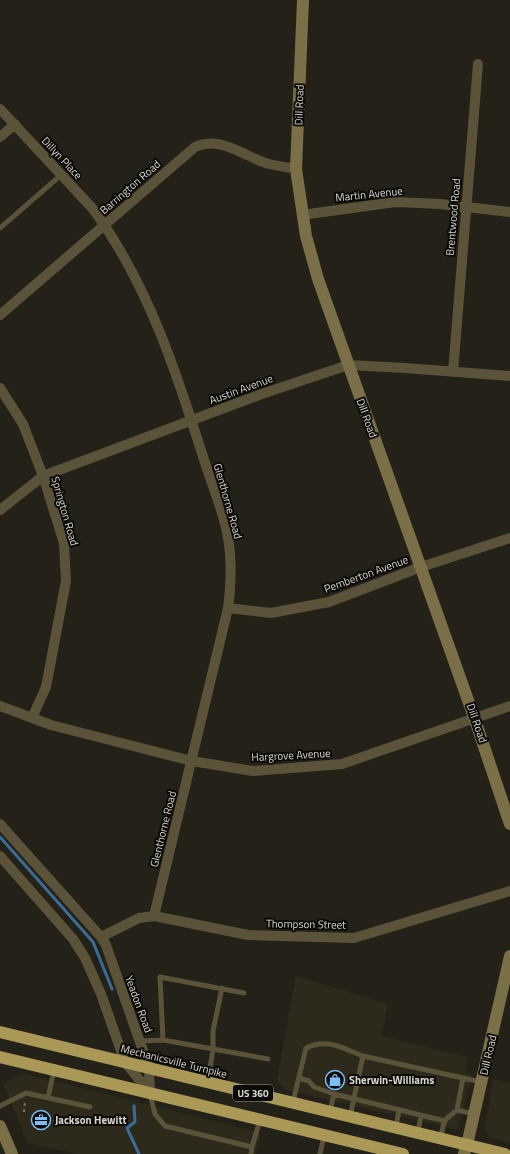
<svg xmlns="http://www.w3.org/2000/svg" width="510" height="1154" font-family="'Titillium Web',sans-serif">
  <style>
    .built { fill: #2d2a1b }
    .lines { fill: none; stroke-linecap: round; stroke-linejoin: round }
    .stream { stroke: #3a6c97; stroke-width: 3 }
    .path { stroke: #73716a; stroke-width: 2; stroke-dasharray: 3 3; stroke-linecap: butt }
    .lane { stroke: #5a533a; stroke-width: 5 }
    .street { stroke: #5a533a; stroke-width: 10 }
    .secondary { stroke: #7a6f46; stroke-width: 12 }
    .highway { stroke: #aa9857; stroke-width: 12 }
    .labels { text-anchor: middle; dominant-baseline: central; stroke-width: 4; stroke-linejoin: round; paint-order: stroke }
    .shield { fill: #0b0a07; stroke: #9a9994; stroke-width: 1 }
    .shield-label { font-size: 10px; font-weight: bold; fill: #d8d6d1 }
    .street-label { font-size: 11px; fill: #d8d6d1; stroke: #0b0a07 }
    .poi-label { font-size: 11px; font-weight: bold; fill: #d8d6d1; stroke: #0b0a07; text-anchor: start }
  </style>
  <rect width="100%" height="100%" fill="#232118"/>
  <path class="built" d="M296,976L388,1004L381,1036L467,1057L465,1072L472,1075L458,1130L286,1090L277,1080Z
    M22,1073L261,1133L256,1154H78L28,1143L3,1084Z
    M493,1079L510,1083V1143L490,1138L485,1129Z"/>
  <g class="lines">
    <path class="stream" d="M0,837L93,942L112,989
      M134,1106L135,1122L127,1128L139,1154"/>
    <path class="path" d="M24,1112L25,1101"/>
    <path class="lane" d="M0,228L61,175
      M163,1040L160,977L244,993
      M140,1041L163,1040L213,1049V1031L222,988
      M299,1078L309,1081L314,1087L334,1094
      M208,1081L213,1049L268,1059
      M150,1094L155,1114L165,1126L252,1147L260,1120
      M48,1098L54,1070
      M293,1102L306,1048C328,1038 342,1048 363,1056
      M0,1106L26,1093L90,1107
      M457,1110L473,1114
      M330,1111L334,1094L445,1121
      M350,1117L363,1056L481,1082
      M396,1127L399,1110
      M418,1132L421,1116
      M440,1138L445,1120L457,1110L463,1078
      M251,1154L252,1147
      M320,1154L324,1136"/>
    <path class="street" d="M0,109L93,209C149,285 178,377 206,466C213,487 225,517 228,538C232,561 231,585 228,608L154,916
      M0,137L15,124
      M302,215L395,202L440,204L510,212
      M0,315L195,147C221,135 244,157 269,164C277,166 287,167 296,169
      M453,372L478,64
      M0,388L23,424L43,476L64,543L66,581L46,687L32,718
      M0,510L43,476L259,395L348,365L405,368L510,376
      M228,608L271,613L329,602L421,567L510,538
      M0,706L51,725L192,761L253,771L342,764L510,706
      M0,824L101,937L106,945L149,1068L150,1093
      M0,856L73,939L85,958L101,994L125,1062L150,1093
      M101,937L139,918L154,916L248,935L354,938L510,891"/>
    <path class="secondary" d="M303,0L296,169L306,236L318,279L474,717L510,824
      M0,1126L12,1154
      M464,1154L467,1145L510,956"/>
    <path class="highway" d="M0,1032L505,1154
      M0,1057L403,1154"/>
  </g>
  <defs>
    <symbol id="shop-ring" viewBox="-11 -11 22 22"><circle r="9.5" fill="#0b0a07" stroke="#7cbef9" stroke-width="1.5"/><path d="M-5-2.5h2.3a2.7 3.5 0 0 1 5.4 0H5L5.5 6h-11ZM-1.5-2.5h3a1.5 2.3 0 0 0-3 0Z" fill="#7cbef9"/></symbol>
    <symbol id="office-ring" viewBox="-11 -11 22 22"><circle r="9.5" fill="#0b0a07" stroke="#7cbef9" stroke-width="1.5"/><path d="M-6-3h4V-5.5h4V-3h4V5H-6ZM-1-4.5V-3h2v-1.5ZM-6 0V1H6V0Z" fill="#7cbef9"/></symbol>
  </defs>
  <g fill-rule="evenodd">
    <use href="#shop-ring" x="324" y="1069" width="22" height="22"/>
    <use href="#office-ring" x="30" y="1109" width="22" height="22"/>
  </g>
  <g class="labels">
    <rect class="shield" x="233" y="1085" width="40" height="16" rx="3"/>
    <g class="shield-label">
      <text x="253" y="1093">US 360</text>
    </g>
    <g class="street-label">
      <text transform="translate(299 105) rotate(-88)">Dill Road</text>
      <text transform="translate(62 158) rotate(47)">Dillyn Place</text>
      <text transform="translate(130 187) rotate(-41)">Barrington Road</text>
      <text transform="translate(369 194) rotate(-6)">Martin Avenue</text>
      <text transform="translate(453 217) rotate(-85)">Brentwood Road</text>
      <text transform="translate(241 389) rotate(-20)">Austin Avenue</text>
      <text transform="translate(367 418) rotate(70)">Dill Road</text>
      <text transform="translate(228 501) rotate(74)">Glenthorne Road</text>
      <text transform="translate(65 511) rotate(74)">Springton Road</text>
      <text transform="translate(366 574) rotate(-20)">Pemberton Avenue</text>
      <text transform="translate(477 723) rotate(71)">Dill Road</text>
      <text transform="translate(291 755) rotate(-3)">Hargrove Avenue</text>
      <text transform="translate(163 829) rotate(-76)">Glenthorne Road</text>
      <text transform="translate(306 924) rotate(1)">Thompson Street</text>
      <text transform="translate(139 1004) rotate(70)">Yeadon Road</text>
      <text transform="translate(488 1055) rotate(-77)">Dill Road</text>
      <text transform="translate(174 1061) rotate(14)">Mechanicsville Turnpike</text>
    </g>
    <g class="poi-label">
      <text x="349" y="1080">Sherwin-Williams</text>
      <text x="55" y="1120">Jackson Hewitt</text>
    </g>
  </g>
</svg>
